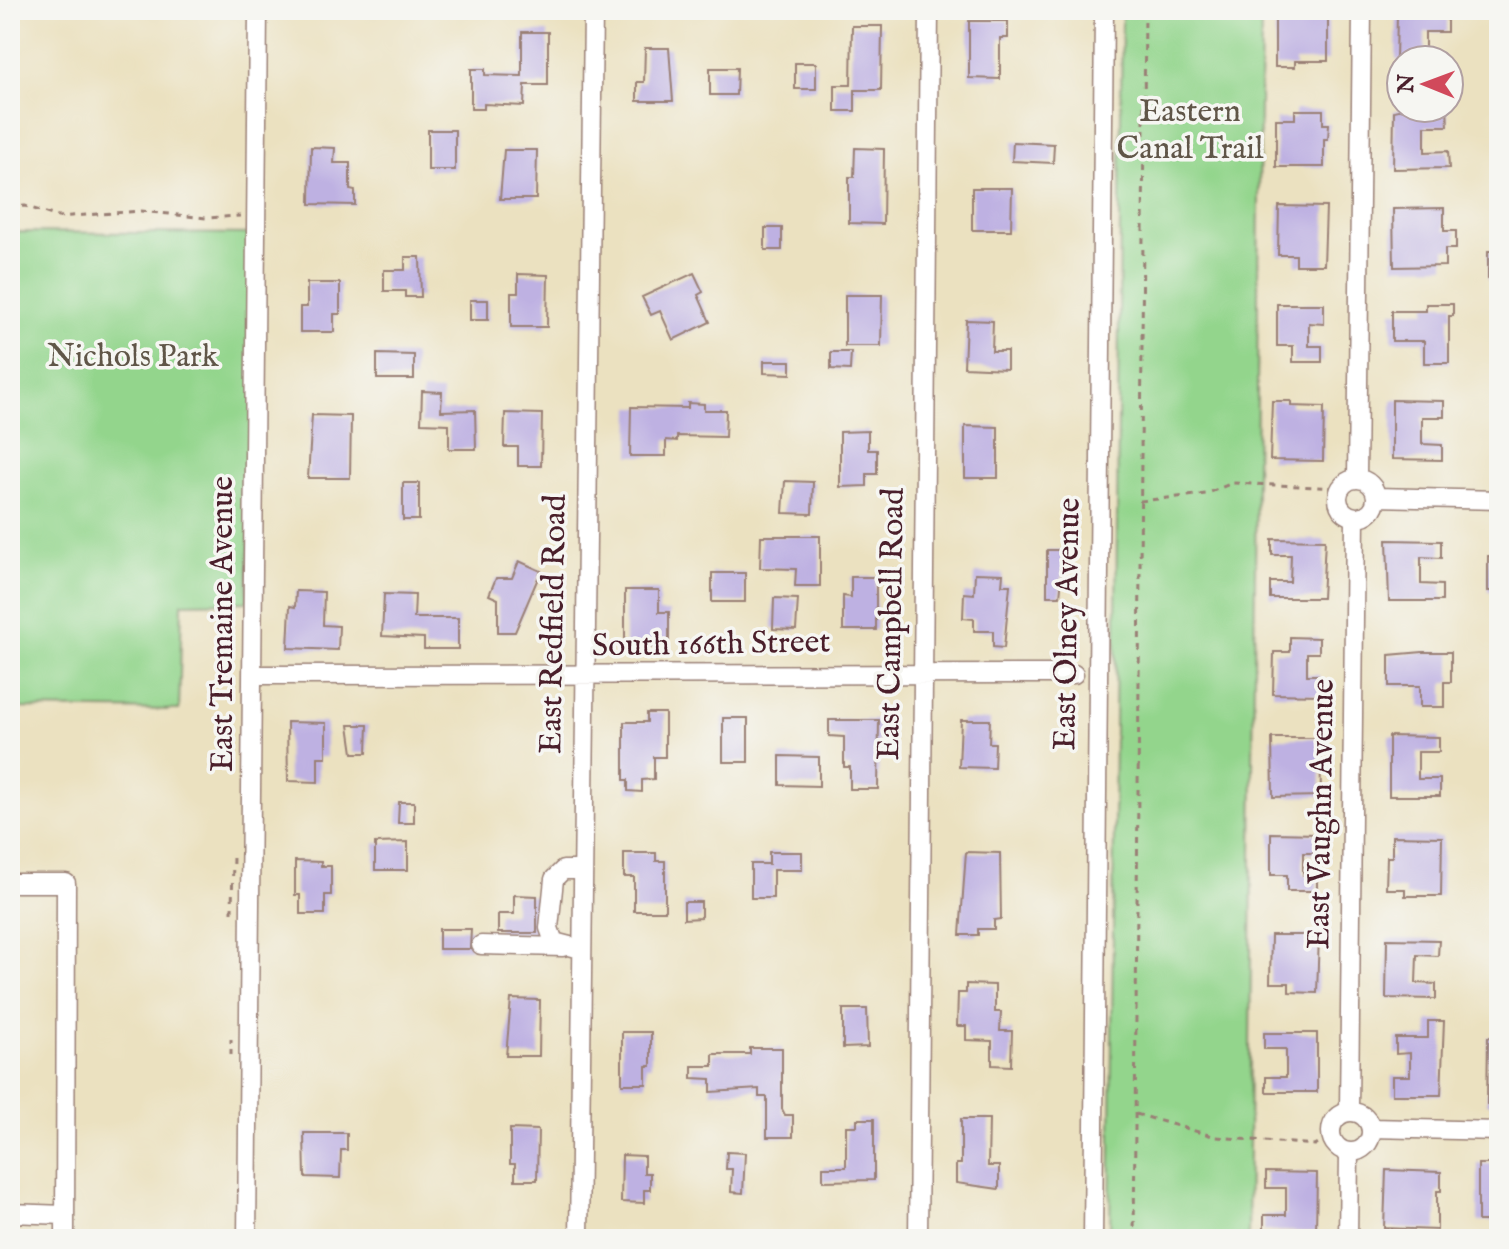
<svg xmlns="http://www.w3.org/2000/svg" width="1509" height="1249" font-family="'IM FELL English',serif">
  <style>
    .green { fill: #93d58c; stroke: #6e7a5c; stroke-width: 2 }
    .building { fill: #beb1e2 }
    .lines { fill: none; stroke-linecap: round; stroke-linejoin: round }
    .minor-casing { stroke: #9a8076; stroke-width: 21 }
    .path { stroke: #9a8076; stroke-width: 3; stroke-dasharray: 6 6; stroke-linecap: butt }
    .minor { stroke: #fff; stroke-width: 18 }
    .labels { text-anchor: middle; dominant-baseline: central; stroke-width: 7; stroke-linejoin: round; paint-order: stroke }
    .park-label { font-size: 32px; fill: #605648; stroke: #f6f6f2 }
    .street-label { font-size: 32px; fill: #4a1f2b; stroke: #f6f6f2 }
  </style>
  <rect width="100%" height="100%" fill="#f6f6f2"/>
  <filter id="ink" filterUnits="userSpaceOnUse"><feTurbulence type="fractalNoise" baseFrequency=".0125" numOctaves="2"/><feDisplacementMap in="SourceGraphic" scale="16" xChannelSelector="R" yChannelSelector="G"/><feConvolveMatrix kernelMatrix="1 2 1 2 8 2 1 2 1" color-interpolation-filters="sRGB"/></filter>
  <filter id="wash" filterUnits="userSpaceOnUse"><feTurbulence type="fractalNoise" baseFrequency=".006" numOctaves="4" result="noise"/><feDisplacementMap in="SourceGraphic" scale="32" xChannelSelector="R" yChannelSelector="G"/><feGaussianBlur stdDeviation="1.8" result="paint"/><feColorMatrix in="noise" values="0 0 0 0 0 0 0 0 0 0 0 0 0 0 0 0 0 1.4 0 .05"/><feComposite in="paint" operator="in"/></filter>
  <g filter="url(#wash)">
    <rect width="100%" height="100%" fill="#ebe1c0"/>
    <path class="green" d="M1122,10H1261L1248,1239H1110Z
      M10,232L260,234L247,602L182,603L179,710L10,708Z"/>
    <g id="blocks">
      <path class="building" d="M1275,10H1328V61H1295V67H1275Z
        M1397,15L1447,16V32H1425V60H1396Z
        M969,21H1008V38H1000V79L969,78Z
        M852,26H882L881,90H855V111H835V85H851Z
        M522,32H548V85H525L524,106L484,104V109H471V69H485V75L522,76Z
        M645,48H669L673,101H637V82H644Z
        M795,63H816V89H795Z
        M710,68H737L736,95H710Z
        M1407,108H1447L1448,126H1425V152L1448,151L1449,168L1393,169L1394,111Z
        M1295,110H1323V124H1329L1328,139H1324V167H1276V119H1295Z
        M428,130H455V170H428Z
        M1013,142L1054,144L1053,163L1012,161Z
        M311,147L335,148L334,163H350V190L355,191V205L310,204Z
        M855,148L884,149L883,224L849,223V177H854Z
        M504,150H537L536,199H500Z
        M972,188H1012L1011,230H972Z
        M1279,206L1326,207L1324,265H1296V255H1278Z
        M1444,208V231H1456V249H1445V266L1394,267L1393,209Z
        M765,228H782V250H765Z
        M1488,251H1499V278L1488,279Z
        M405,257H420L421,297H405V291H384V270H405Z
        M694,273L703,292L698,295L710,322L673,340L660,311L651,315L642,297Z
        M518,274L548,275L547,327H511V293H518Z
        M307,283H340V314H334V332H300V307H307Z
        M845,295H882L881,346H845Z
        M470,300H488V320H470Z
        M1277,304H1324V324L1309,323V346H1322V362H1293V346H1277Z
        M1426,304H1453V316H1449V363H1424V341H1392V311H1426Z
        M966,320L993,321L992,351H1007V369L964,367Z
        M831,352H851L850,370L831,369Z
        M377,354L414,355V379H377Z
        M764,361H791V374L764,373Z
        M422,391L442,392L441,411L475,410L476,449H449V424L421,423Z
        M1392,400L1444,401V417H1422V444L1442,445V460L1392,459Z
        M1272,401H1291V406L1324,407L1323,461L1270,460Z
        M688,403L704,404V410H726L725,437L677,436V441L666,440V456H630L631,407L688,408Z
        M505,413L542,414L541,466H518V447H504Z
        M312,415L351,416L350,478H308Z
        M965,426L998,427V478H965Z
        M868,431V450H877V474H867V486L840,487V432Z
        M785,481L813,482L812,514L783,513Z
        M403,483H419V520H403Z
        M761,536H820V586H795L796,569L760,568Z
        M1272,539L1325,540L1322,598H1270V582H1290L1291,555H1272Z
        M1387,540L1441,541V558L1421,557V584L1442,585V601H1389Z
        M1047,550H1065L1060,596H1047Z
        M1488,556H1499V591H1488Z
        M519,561L541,571L515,632H498V599L489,595L496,578H512Z
        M712,573H745V602H712Z
        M975,573L1003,574L1002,585H1010L1004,648L993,647V631H974V619L963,618L964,593L974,594Z
        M851,577H876V630H843V596L851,597Z
        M625,590H659V612H669V647H625Z
        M296,591L324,592L323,625L339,626L338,650L288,648L290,606L295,607Z
        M384,594L415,595L414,618H458V649H424V638L382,636Z
        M774,598L798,599L796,630L773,629Z
        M1290,637L1319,638V653H1307V675H1319V695L1273,694L1274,652H1290Z
        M1423,652H1451V682H1444V707H1420V686H1389V655Z
        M647,713H665V757H654V779L642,780V792L628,791V780H624V722H647Z
        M723,718H748V762H723Z
        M829,720H879L878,789H850V767H844V737L829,736Z
        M961,720H990L989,743H995L994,768L959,767Z
        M287,722L326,723V757H318V782L288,781Z
        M349,725H368L367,753H353Z
        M1389,736L1439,737V752H1418V779H1440V796H1389Z
        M1272,738H1320L1321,796L1273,797Z
        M780,756L819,757V786L780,785Z
        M399,802H414V823H398Z
        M1271,833L1319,834V853H1303V875H1317V891H1287V875H1271Z
        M1392,836L1442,837L1441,896H1405V889H1386L1387,857H1392Z
        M408,842V870H375V843Z
        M769,852H802V870H773V898H751V864H769Z
        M966,852L1000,853L1001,919L994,920V929H978V935H960Z
        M624,853H656V861H665V911H634V877H624Z
        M295,861L321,862V866H331V895H325V914H300V895H295Z
        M514,895L537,896V933H498V914H514Z
        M684,902H701V918L684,919Z
        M439,929H471L470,949H439Z
        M1271,935H1319L1317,993L1289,992V983H1270Z
        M1387,939L1439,940L1438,956L1417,955L1416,983L1436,984V999L1386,998Z
        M966,984L995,985V1012H1001L1000,1031H1012L1011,1066L992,1065V1041L966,1040V1026H957L958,993H966Z
        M511,999L540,1000L539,1056H506Z
        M843,1009H867L868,1047L843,1048Z
        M1428,1021H1444L1441,1095H1392V1076H1410V1053L1396,1054V1038H1428Z
        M622,1032H651V1066H646V1084H622Z
        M1264,1033H1317V1092H1266V1077H1286V1049H1264Z
        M1488,1037L1499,1038V1104H1487Z
        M750,1048H782V1109L785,1115H793V1137H767V1097H759V1089L711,1092V1079L692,1078V1066H713V1054H750Z
        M857,1119H874V1180L823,1181V1167H846V1126H857Z
        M961,1119H989L988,1166H999V1189L956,1183V1164H961Z
        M510,1129L538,1130L537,1180H515V1164H510Z
        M304,1133H347V1150H341L340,1178L305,1177Z
        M727,1152L745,1153L743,1193L731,1192L732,1169H726Z
        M622,1155L644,1156V1173H650V1190H644V1203L621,1202Z
        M1478,1164H1499V1221H1478Z
        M1386,1170L1441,1172V1191H1437V1230L1384,1228Z
        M1266,1172L1317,1173L1316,1232L1264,1231V1215H1286V1188H1266Z"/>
    </g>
  </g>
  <g filter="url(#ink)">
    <use href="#blocks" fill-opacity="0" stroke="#9a8076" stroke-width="2"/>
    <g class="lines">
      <defs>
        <path id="minor" d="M1338 498a19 19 0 1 1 38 0a19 19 0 1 1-38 0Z
          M1357,479L1362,10
          M1376,497L1499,500
          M252,675L1074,674
          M10,883H66L65,1239
          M481,945L563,947
          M581,949L554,942L549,928L554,879L563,870H582
          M1349,1111L1355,518
          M1331 1132a20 20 0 1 1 40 0a20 20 0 1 1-40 0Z
          M1371,1128L1499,1131
          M10,1213L65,1215
          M247,1239L258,10
          M579,1239L593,10
          M918,1239L929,10
          M1093,1239L1104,10
          M1348,1239L1349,1152"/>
      </defs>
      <use href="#minor" class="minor-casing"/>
      <path class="path" d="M10,207L25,206L58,217L141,211L206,218L240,216
        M1140,501L1206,494L1232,483L1340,488
        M232,912L233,856
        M231,1055V1039
        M1136,1114L1216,1137L1315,1145L1331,1135
        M1134,1239L1145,10"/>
      <use href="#minor" class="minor"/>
    </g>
  </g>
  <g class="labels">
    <g class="park-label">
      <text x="1190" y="112">Eastern<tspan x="1190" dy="37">Canal Trail</tspan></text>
      <text x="133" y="357">Nichols Park</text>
    </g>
    <g class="street-label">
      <text transform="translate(223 624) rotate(-90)">East Tremaine Avenue</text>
      <text transform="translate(554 624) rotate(-89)">East Redfield Road</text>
      <text transform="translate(892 624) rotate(-89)">East Campbell Road</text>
      <text transform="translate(1068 624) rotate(-89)">East Olney Avenue</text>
      <text transform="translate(711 645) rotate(-1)">South 166th Street</text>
      <text transform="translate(1322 814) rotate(-89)">East Vaughn Avenue</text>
    </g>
  </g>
  <rect width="1509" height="1249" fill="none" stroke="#f6f6f2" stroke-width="40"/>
  <g transform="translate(1425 84) rotate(271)"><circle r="38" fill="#f6f6f2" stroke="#b1a0a2" stroke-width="2"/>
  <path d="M0-6L14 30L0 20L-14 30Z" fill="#d1495b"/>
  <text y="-12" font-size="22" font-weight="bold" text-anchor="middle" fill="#4a1f2b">N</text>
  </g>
</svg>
